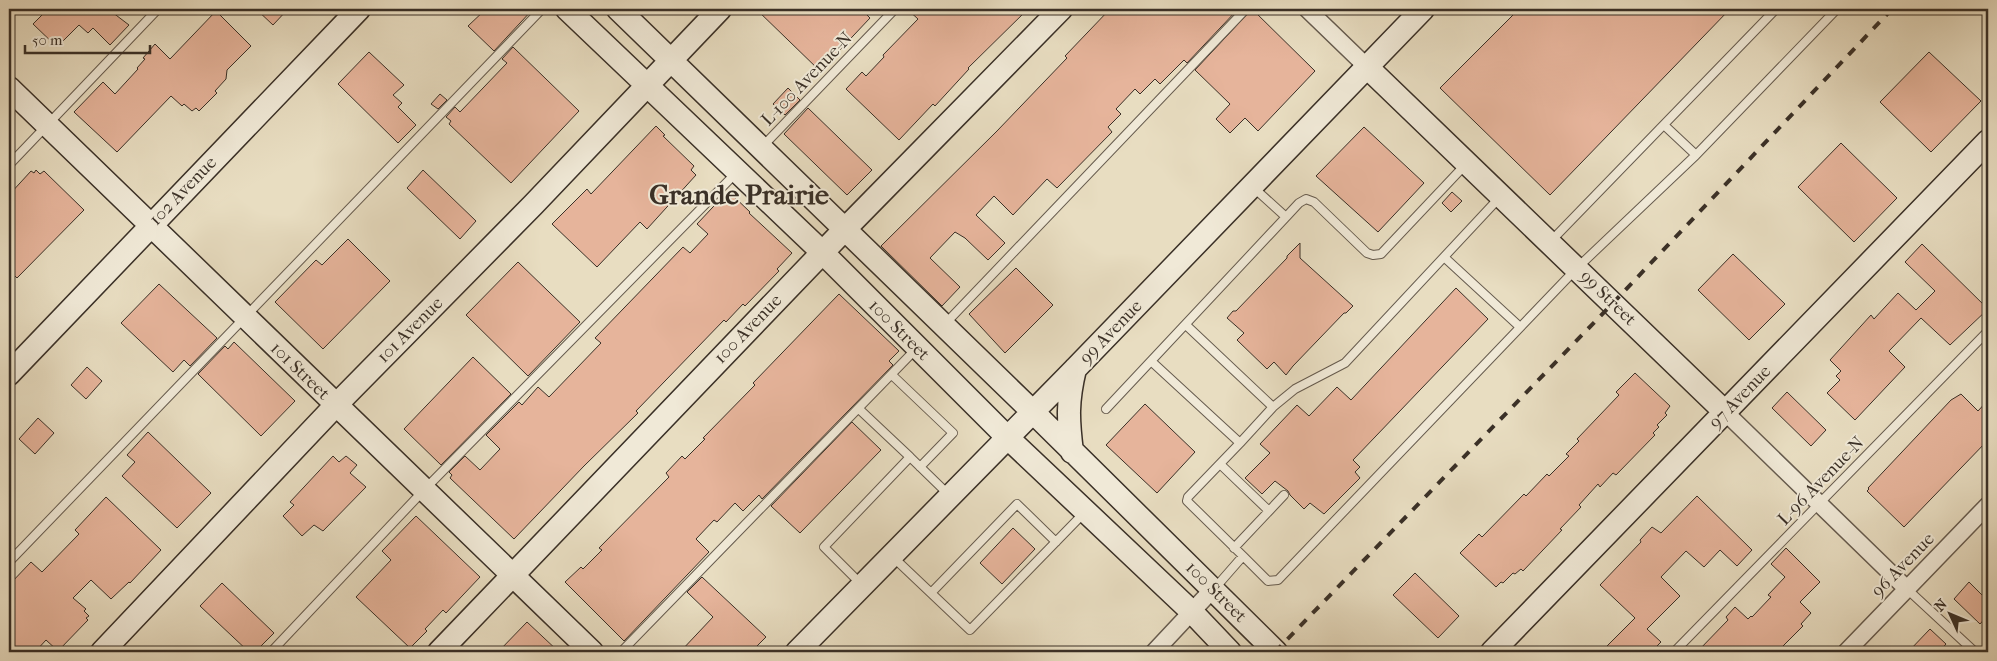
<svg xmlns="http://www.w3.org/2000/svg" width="1997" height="661" font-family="'IM FELL French Canon',serif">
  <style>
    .building { fill: #e6b49b; stroke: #3a3027 }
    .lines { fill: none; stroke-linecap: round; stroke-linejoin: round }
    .lane-casing { stroke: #665b4e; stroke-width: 10 }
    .street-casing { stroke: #665b4e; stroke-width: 19 }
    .secondary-casing { stroke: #3a3027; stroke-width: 25 }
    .lane { stroke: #f0e9d7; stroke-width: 8 }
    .street { stroke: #f0e9d7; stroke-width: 16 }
    .secondary { stroke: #f0e9d7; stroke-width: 22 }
    .rail { stroke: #3a3027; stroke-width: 4; stroke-dasharray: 9 9; stroke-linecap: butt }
    .labels { text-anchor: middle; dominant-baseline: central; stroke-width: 4; stroke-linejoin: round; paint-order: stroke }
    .street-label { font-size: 18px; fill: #3a3027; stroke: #f0e9d7 }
    .town-label { font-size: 28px; font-weight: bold; fill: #3a3027; stroke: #f0e9d7 }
  </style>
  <rect width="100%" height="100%" fill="#e8ddc1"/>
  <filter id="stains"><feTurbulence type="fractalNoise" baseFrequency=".004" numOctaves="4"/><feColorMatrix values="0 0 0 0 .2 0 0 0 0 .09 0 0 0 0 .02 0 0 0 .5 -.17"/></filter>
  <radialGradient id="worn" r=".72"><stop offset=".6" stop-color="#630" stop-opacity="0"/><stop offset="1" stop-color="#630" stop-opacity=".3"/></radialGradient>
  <path class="building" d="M48,9H108L129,25L110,45L93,28L88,33L79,25L57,47L33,24Z
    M256,9H288L273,25Z
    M486,9H533L494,51L468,26Z
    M756,9H861L870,18L820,71Z
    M907,9H1028L968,68L969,69L935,106L933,104L899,140L846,89L862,72L866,76L884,57L883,55L918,19Z
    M1110,9H1238L1187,63L1184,60L1160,84L1155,79L1140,94L1135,89L1116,109L1121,114L1108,127L1112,132L1057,188L1047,179L1013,215L994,196L976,215L1005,243L988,260L965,238L955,232L930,258L960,287L942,306L881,246L997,131L1067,58L1065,56Z
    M1252,9L1315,71L1258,131L1245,118L1230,133L1216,119L1230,104L1195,70Z
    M1519,9H1730L1550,195L1440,88Z
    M216,11L251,46L227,70L226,79L215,91L217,93L199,111L196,108L192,111L184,104L182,106L171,96L117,152L74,112L103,82L115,94L138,69L137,68L145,59L143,58L155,44L170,59Z
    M513,47L579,111L511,183L449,124L451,121L446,117L455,107L460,112L507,63L502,59Z
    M369,52L404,85L393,95L402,103L398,107L416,125L398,143L338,84Z
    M1929,52L1981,101L1931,152L1880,102Z
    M788,88L800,100L785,115L773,104Z
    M440,94L447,100L438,109L431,104Z
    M808,108L872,170L847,195L784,134Z
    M656,126L665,135L663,136L694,166L691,170L696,175L647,229L640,222L597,267L552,224L587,189L591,194Z
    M1364,127L1424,183L1378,232L1316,176Z
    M1841,143L1897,198L1854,242L1798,187Z
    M36,170L40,174L44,171L84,210L17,278L9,270V195L31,171L34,173Z
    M423,170L476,221L460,239L407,188Z
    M728,191L750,212L749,213L792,253L777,269L779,271L745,306L743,304L726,322L724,320L636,411L638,413L584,466L514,539L450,478L452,475L449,472L465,456L480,470L500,449L486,435L519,402L522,405L538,387L549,397L601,343L595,338L683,247L690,253L708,234L697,224Z
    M1452,192L1462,201L1451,212L1442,203Z
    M348,239L390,281L323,349L275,302L316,260L322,265Z
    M1300,243V258L1353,306L1346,313H1344L1293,366L1286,375L1274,362L1267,369L1237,340L1244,333L1227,318L1233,311H1236L1287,258V256Z
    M1922,244L1988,309L1950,345L1921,318L1889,351L1905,367L1855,420L1827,393L1840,380L1836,376L1841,371L1830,360L1871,315L1874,319L1898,293L1916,310L1935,291L1905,262Z
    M1733,254L1785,304L1749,340L1698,290Z
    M518,262L580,322L528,376L466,315Z
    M1016,268L1053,305L1005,353L969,314Z
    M159,284L217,338L190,366L184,360L173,372L121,323Z
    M1456,288L1488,319L1353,460L1360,467L1355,472L1360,478L1324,514L1310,503L1304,509L1290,495L1288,491L1275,481L1262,494L1245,478L1270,453L1260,444L1297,405L1309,416L1337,387L1351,400Z
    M839,294L899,351L889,361L893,365L762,499L759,495L743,511L735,503L717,522L714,520L696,539L709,552L624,641L565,582L581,567L583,569L602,550L599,548L669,477L666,473L682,456L685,459L705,439L703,438L755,385L753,383Z
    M234,342L295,401L261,436L198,374L225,346L228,349Z
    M473,357L511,394L441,465L404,429Z
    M87,367L102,381L86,399L71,385Z
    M1635,373L1670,406L1665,413L1667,415L1657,425L1659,427L1653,433L1655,435L1616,475L1613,473L1600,487L1598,484L1579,505L1581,507L1560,529L1562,530L1523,571L1521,569L1515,574L1513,573L1503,583L1501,582L1496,587L1460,553L1479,534L1482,537L1524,494L1526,496L1547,474L1549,476L1569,456L1566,454L1579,441L1577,439L1619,395L1616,392Z
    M1787,392L1826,430L1811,446L1772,408Z
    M1961,394L1978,411L1988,400V440L1904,527L1867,491L1869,489L1868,488L1951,400Z
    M1145,404L1195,452L1157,493L1106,445Z
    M38,418L54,433L35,454L19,439Z
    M852,422L881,450L800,533L771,506Z
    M148,432L211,493L177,528L122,476L135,462L127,455Z
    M333,456L339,462L346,456L357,465L350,473L366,487L323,531L314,525L302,536L283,516L294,505L290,502Z
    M1697,496L1752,550L1737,566L1720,550L1704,567L1686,551L1661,577L1680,596L1647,629L1661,642L1651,652H1601L1635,618L1600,585L1641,542L1640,540L1652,527L1661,533Z
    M106,497L161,550L130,583L129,582L111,599L91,580L73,598L86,609L84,611L89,616L86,618L88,620L58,651L46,640L35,652H9V585L31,562L42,572L79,534L75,530Z
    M416,516L480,577L446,613L443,610L425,629L427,631L410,648L356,597L391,560L382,551Z
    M1013,528L1035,549L1002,584L980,563Z
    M1786,548L1820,582L1800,602L1811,613L1801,624L1803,626L1777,652H1697L1728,620L1726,617L1735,607L1748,619L1751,616L1752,617L1771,597L1768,595L1785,577L1771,564Z
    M1415,573L1459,616L1438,638L1393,595Z
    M702,577L766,637L751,652H680L713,617L687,592Z
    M1969,582L1988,601V615L1980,624L1954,599Z
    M222,583L274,633L255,652H249L200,606Z
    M527,622L559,652H498Z
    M1930,629L1946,644L1939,652H1908Z"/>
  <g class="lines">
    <defs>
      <path id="lane" d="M1664,125L1696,155
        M763,146L895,9
        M9,165L158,9
        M1286,217L1299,203L1306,199L1314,202L1367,253L1373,255L1381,254L1465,165
        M1551,241L1776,9
        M1444,257L1520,327
        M945,324L1246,9
        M1186,325L1273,407
        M1151,361L1286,217L1254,188
        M892,375L953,433L920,467
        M859,409L910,457L824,547L861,584
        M1106,409L1151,361L1240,443L1273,407L1295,389L1345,363L1500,197
        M910,457L948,494
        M1220,464L1269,511L1284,495
        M1234,548L1269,511
        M1243,556L1268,581L1278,580L1577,268L1696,155L1837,9
        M893,557L970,630L1083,514
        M9,562L542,9
        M1215,588L1243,556L1187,501L1188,497L1240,443
        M1907,589L1975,652
        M931,593L1017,504L1056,542
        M271,652L425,489L736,173
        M621,652L916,349
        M1674,652L1988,331"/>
      <path id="street" d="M1307,9L1367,67
        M1725,412L1907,589
        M1154,652L1213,589
        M1846,652L1988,505"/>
      <path id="secondary" d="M567,9L822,252L1008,438L1192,612L1230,652
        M618,9L1033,412L1276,652
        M1367,67L1725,412
        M9,88L592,652
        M9,374L359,9
        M1072,452C1068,420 1067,402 1075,369
        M102,652L336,405L533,205L720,9
        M439,652L845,229L1061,9
        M797,652L1076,368L1423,9
        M1492,652L1988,141"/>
    </defs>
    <use href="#lane" class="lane-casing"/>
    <use href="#street" class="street-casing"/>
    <use href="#secondary" class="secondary-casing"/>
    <use href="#lane" class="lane"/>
    <use href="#street" class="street"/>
    <use href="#secondary" class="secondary"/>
    <path class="rail" d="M1275,652L1613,303L1892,9"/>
  </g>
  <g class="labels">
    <g class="street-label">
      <text transform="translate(807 79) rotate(-46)">L-100 Avenue-N</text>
      <text transform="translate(183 191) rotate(-46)">102 Avenue</text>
      <text transform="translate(1608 298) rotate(44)">99 Street</text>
      <text transform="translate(748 329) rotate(-46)">100 Avenue</text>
      <text transform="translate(410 330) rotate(-45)">101 Avenue</text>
      <text transform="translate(899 330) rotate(45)">100 Street</text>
      <text transform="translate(1111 332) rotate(-46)">99 Avenue</text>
      <text transform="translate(300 371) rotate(44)">101 Street</text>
      <text transform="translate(1740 397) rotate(-46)">97 Avenue</text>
      <text transform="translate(1821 481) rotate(-46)">L-96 Avenue-N</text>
      <text transform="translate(1903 565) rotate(-46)">96 Avenue</text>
      <text transform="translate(1216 592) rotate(45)">100 Street</text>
    </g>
    <g class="town-label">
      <text x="739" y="194">Grande Prairie</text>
    </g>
  </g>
  <rect width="1997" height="661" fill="none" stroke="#e8ddc1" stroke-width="30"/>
  <rect x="10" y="10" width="1977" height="641" fill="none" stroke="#3a3027" stroke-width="2.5"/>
  <rect x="15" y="15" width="1967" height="631" fill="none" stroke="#3a3027"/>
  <g transform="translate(1950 614) rotate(314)" stroke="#f0e9d7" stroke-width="4" paint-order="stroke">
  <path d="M0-4L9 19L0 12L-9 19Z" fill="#3a3027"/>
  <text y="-8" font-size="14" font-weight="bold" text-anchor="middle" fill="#3a3027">N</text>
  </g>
  <path d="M25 45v8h125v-8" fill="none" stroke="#3a3027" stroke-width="2.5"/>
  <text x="32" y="45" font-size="15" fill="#3a3027" stroke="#f0e9d7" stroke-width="4" paint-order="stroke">50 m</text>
  <rect width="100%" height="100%" filter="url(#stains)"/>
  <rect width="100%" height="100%" fill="url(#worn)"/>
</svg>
